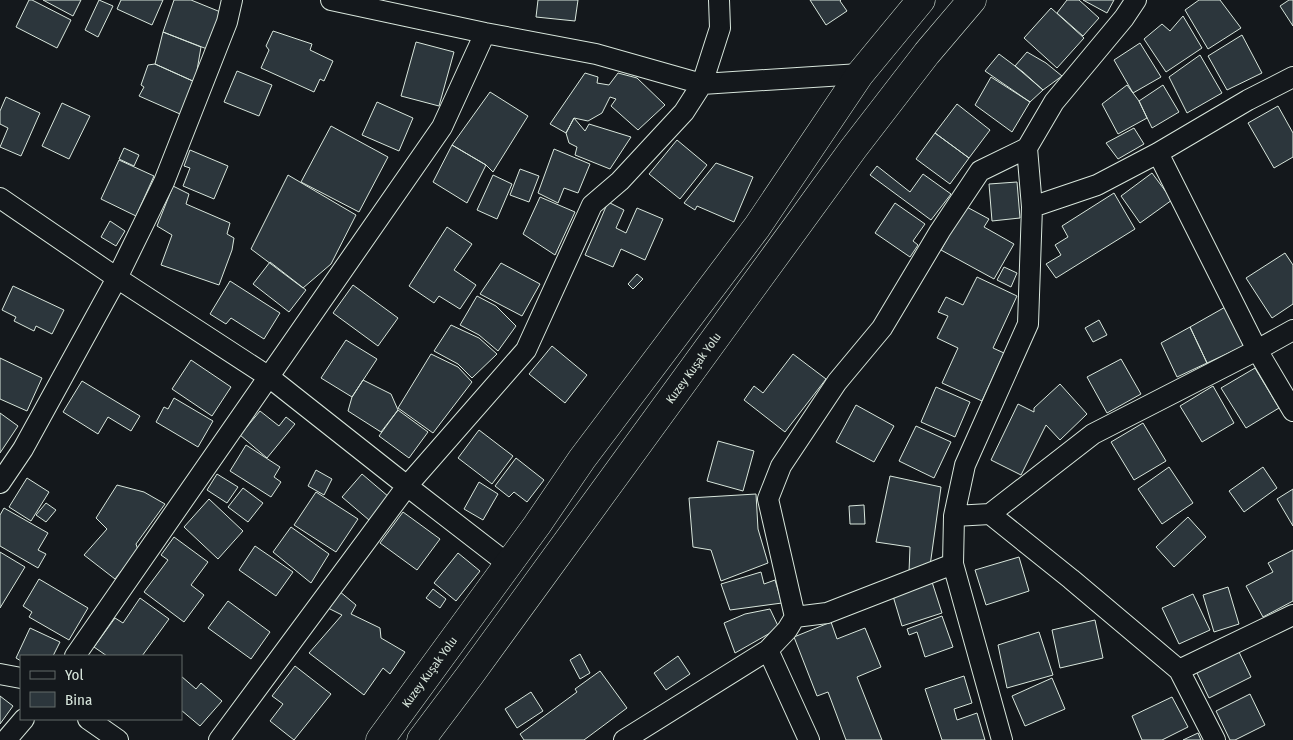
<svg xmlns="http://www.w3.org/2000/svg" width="1293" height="740" font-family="'Fira Sans Condensed',sans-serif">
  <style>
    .building { fill: #2c363c; stroke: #d8e6dc }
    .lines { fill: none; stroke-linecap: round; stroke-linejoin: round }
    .minor-casing { stroke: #d8e6dc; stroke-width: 22 }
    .secondary-casing { stroke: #d8e6dc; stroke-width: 29 }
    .minor { stroke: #14181c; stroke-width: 20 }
    .secondary { stroke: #14181c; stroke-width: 28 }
    .labels { text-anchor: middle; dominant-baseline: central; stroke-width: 4; stroke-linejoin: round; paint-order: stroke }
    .street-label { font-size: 12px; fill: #d8e6dc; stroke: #14181c }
  </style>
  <rect width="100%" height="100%" fill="#14181c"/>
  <path class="building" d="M29,0H32L71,20L57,48L16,27Z
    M43,0H81L73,16Z
    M99,0L113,6L98,37L85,30Z
    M121,0H163L152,25L117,9Z
    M174,0H191L223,13L207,49L163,32Z
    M538,0H578L575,21L536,17Z
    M810,0H841L840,1L847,11L826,25Z
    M1067,0H1079L1099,18L1083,36L1057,13Z
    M1083,0H1114L1107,13Z
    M1199,0H1220L1241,28L1208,49L1185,10Z
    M1289,0H1293V26L1280,6Z
    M1051,8L1084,38L1057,68L1024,38Z
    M1183,16L1202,48L1166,72L1144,39L1162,24L1170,31Z
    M273,31L312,44L310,50L333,61L324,81L320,79L314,92L261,68L269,50L266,46Z
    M163,32L201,47L195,82L155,64Z
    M1242,35L1262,73L1227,90L1208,56Z
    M416,42L454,52L439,106L401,96Z
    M1140,43L1161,77L1133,93L1114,60Z
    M1027,52L1046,63L1062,76L1043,90L1015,66Z
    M999,54L1023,72L1043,90L1030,102L985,71Z
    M1200,55L1222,93L1187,113L1169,77Z
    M155,64L195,82L180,114L139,96L144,87L141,85L148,65Z
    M237,71L272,85L259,116L224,102Z
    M585,73L598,77L597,83L609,85L618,73L637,78L665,105L638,130L611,106L616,99L610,97L602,113L588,121L574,118L566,133L550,124Z
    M991,77L1030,102L1012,132L975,105Z
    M1127,85L1139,101L1147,118L1118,134L1102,104Z
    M1163,85L1179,112L1152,128L1139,101Z
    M490,92L528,116L493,172L486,165L452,145Z
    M6,97L40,113L21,156L0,147L8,128L0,124V111Z
    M377,102L413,118L399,151L362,135Z
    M62,103L90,116L69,159L42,146Z
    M957,104L990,130L969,158L935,133Z
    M1278,106L1293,133V157L1274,168L1248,123Z
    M574,118L585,131L589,124L631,137L610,169L575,155L577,147L569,143L566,133Z
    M331,126L388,157L359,212L301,182Z
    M1134,128L1144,144L1118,159L1106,143Z
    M935,133L969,158L950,184L916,159Z
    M677,140L707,165L680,199L649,174Z
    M452,145L486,165L467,203L433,182Z
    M124,148L139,155L134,166L119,159Z
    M554,149L590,164L578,193L564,188L558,203L538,193Z
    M190,150L228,166L214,199L183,186L190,168L184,166Z
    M119,160L154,176L136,216L101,199Z
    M716,163L753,177L734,222L697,206L695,210L684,203Z
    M877,166L910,192L923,174L951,194L931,220L870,175Z
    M520,169L539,176L529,202L510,195Z
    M1152,173L1172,200L1140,223L1121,196Z
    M288,175L356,215L331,264L303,288L251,249Z
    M493,175L512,184L497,219L477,210Z
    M1017,182L1020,218L992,221L989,184Z
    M173,186L189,194L186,204L230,223L227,234L234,238L232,250L219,285L161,265L172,235L157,226Z
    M1114,193L1135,229L1056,278L1046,264L1061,255L1055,245L1068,237L1062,226Z
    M540,197L575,212L555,255L523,234Z
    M608,202L624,210L616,228L626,233L637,208L663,219L645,260L621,249L613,267L585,255Z
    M895,203L925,224L913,241L918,245L910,257L875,233Z
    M965,206L989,219L984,227L1014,244L994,279L941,250Z
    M110,221L125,231L116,246L101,237Z
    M447,227L472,244L454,270L476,285L460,309L439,296L434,303L409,286Z
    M1285,253L1293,265V304L1272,318L1246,278Z
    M270,262L306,290L289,312L253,284Z
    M501,263L540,284L522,316L480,294Z
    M1004,267L1017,273L1011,287L997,280Z
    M637,274L643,279L633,289L628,284Z
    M977,277L1017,296L993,348L1004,353L982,401L942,383L958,348L937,338L948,316L938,312L946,297L963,305Z
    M230,281L280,313L264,339L231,318L226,324L210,314Z
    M353,285L398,318L378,346L333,313Z
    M13,286L64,310L52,334L36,326L34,331L14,321L16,317L2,310Z
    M477,296L496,306L516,326L498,351L479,335L460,325Z
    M1227,306L1246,345L1207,363L1190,327Z
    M1099,320L1107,335L1093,342L1085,328Z
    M451,325L479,338L497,354L472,378L458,364L434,351Z
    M1190,327L1207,363L1177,377L1161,343Z
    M346,340L377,359L352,397L321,378Z
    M552,346L587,375L565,403L529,374Z
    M431,354L458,367L472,382L433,433L398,408Z
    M793,354L826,379L785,432L744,400L754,386L763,393Z
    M0,358L42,378L27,411L0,399Z
    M1121,359L1141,394L1107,413L1087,377Z
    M191,360L231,387L212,416L172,389Z
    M1255,368L1279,408L1246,428L1221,388Z
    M363,380L391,394L398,410L381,432L348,411L352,397Z
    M82,381L140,416L131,431L108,417L98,434L63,412Z
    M1060,384L1087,414L1060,440L1046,425L1021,475L991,460L1018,404L1034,412V408Z
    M1213,386L1234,423L1202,442L1180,406Z
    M936,387L970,402L955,437L921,422Z
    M174,398L213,421L198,447L156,422L164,407L168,409Z
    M856,405L894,426L874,462L836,442Z
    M398,410L428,432L409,458L379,436Z
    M260,411L279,426L286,417L295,424L267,458L240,435Z
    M0,413L18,426L0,453Z
    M1143,423L1166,461L1134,480L1111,442Z
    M916,426L951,442L934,478L899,461Z
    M479,430L513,456L492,484L458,458Z
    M718,441L754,451L743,491L707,481Z
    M246,445L280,467L274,477L281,482L271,497L230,471Z
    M516,458L544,480L527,502L514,492L509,497L495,486Z
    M1169,467L1193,503L1162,524L1138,489Z
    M1263,467L1277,488L1244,512L1229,491Z
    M316,470L332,479L324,495L308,486Z
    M217,474L238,487L227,503L207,490Z
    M362,474L389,497L369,520L342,497Z
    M890,476L941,487L930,566L909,572L910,547L876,542Z
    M27,478L49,492L31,521L9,507Z
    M479,482L498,494L483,520L464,509Z
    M117,485L144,492L165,504L136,544L138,550L115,579L84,555L107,529L96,518Z
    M243,488L263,503L248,522L228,507Z
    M1293,489V526L1277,499Z
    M316,492L358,519L336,552L294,525Z
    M756,494L758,529L768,563L721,581L711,550L693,547L689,498Z
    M209,499L243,531L218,559L184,527Z
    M46,503L56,510L46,522L36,515Z
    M864,505L865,524H850L849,506Z
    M4,508L48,533L38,550L46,554L38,568L0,546V515Z
    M403,512L440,539L417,570L380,543Z
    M1188,517L1206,537L1174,567L1156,547Z
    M291,527L329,554L311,583L273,552Z
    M174,537L208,562L191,585L204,595L184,622L144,592L168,560L161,555Z
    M255,546L293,572L276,596L239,570Z
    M1293,550V601L1263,617L1246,586L1273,572L1268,563Z
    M0,552L25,567L0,608Z
    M458,553L480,571L456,601L434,583Z
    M1019,557L1029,591L986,605L975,570Z
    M761,572L764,584L775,580L782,603L730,610L721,584Z
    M39,579L88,608L69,640L29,617L32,612L23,606Z
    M932,582L942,613L902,626L893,596Z
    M1228,587L1239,624L1214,632L1203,595Z
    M433,589L446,599L440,608L426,598Z
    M339,591L356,605L351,614L380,628L381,638L405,652L390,674L383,668L364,695L309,653L342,615L326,607Z
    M1193,594L1210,630L1179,644L1162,608Z
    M140,598L169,619L142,656H107L94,647L115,618L123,623Z
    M228,601L270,632L251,659L208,628Z
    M770,609L779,628L735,653L724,623L745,614Z
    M942,616L953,647L925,657L917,632L909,635L907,629Z
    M1095,620L1103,658L1060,668L1052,630Z
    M831,622L837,639L865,628L881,667L857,677L882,740H846L828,692L817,696L794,637Z
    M30,628L60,642L53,656H21V661L16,658Z
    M1039,632L1053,675L1007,688L998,645Z
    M1238,650L1251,677L1209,698L1196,671Z
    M580,654L590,673L580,679L570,660Z
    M678,656L690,674L666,690L654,673Z
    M295,666L331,694L294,740L270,721L283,704L272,696Z
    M600,671L627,708L584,740H524L520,734L577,692L575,689Z
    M181,676L196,689L201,683L222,701L200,726L181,710Z
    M964,676L972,703L954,709L957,720L977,713L985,740H942L925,689Z
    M1052,678L1065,709L1025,726L1012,696Z
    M531,692L543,711L517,728L505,709Z
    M1250,694L1265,725L1235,740H1230L1216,711Z
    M0,696L13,706L0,724Z
    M1172,697L1188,727L1162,740H1142L1132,716Z
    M1198,733L1201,740H1183Z"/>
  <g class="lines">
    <defs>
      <path id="minor" d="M331,0L485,33L596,54L702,84L860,74
        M1158,153L1257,350L1293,411
        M0,198L117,278L269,377L407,486L508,564
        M1032,207L1097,185L1158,153L1248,100L1293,77
        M0,483L23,449L117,278L164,182L227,22L232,0
        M990,514L1093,434L1257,350L1293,330
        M954,516L990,514L1071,579L1179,670L1215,740
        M795,617L768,499L781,466L837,382L882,328L940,231L980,171L1027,148
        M768,650L787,630L795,617L827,613L953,564
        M75,656L442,127L485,33
        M1179,670L1293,615
        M0,674L21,678
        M88,719L118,740
        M6,740L24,719
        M219,740L407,486L526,350L592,205L620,181L684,112L702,84L720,28L719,0
        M624,740L768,650L809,740
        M1002,740L953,564L954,516L965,465L1028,324L1032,207L1027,148L1054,102L1124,18L1136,0"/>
      <g id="secondary">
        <path id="s1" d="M380,740L537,525L582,459L757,227L860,74L921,0"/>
        <path id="s2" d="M421,740L470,675L853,149L927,53L972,0"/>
      </g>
    </defs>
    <use href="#minor" class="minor-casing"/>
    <use href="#secondary" class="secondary-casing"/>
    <use href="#minor" class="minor"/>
    <use href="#secondary" class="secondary"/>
  </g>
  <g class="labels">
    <g class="street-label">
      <text stroke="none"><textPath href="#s2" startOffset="461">Kuzey Kuşak Yolu</textPath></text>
      <text stroke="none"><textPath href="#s1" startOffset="84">Kuzey Kuşak Yolu</textPath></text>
    </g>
  </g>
  <rect x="20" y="655" width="162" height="65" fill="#14181c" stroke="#626a69"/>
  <rect x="30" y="671" width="25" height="8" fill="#14181c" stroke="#626a69"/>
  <text x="65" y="680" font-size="15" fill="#d8e6dc">Yol</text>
  <rect x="30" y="692" width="25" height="15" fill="#2c363c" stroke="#626a69"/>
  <text x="65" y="705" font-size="15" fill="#d8e6dc">Bina</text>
</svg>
